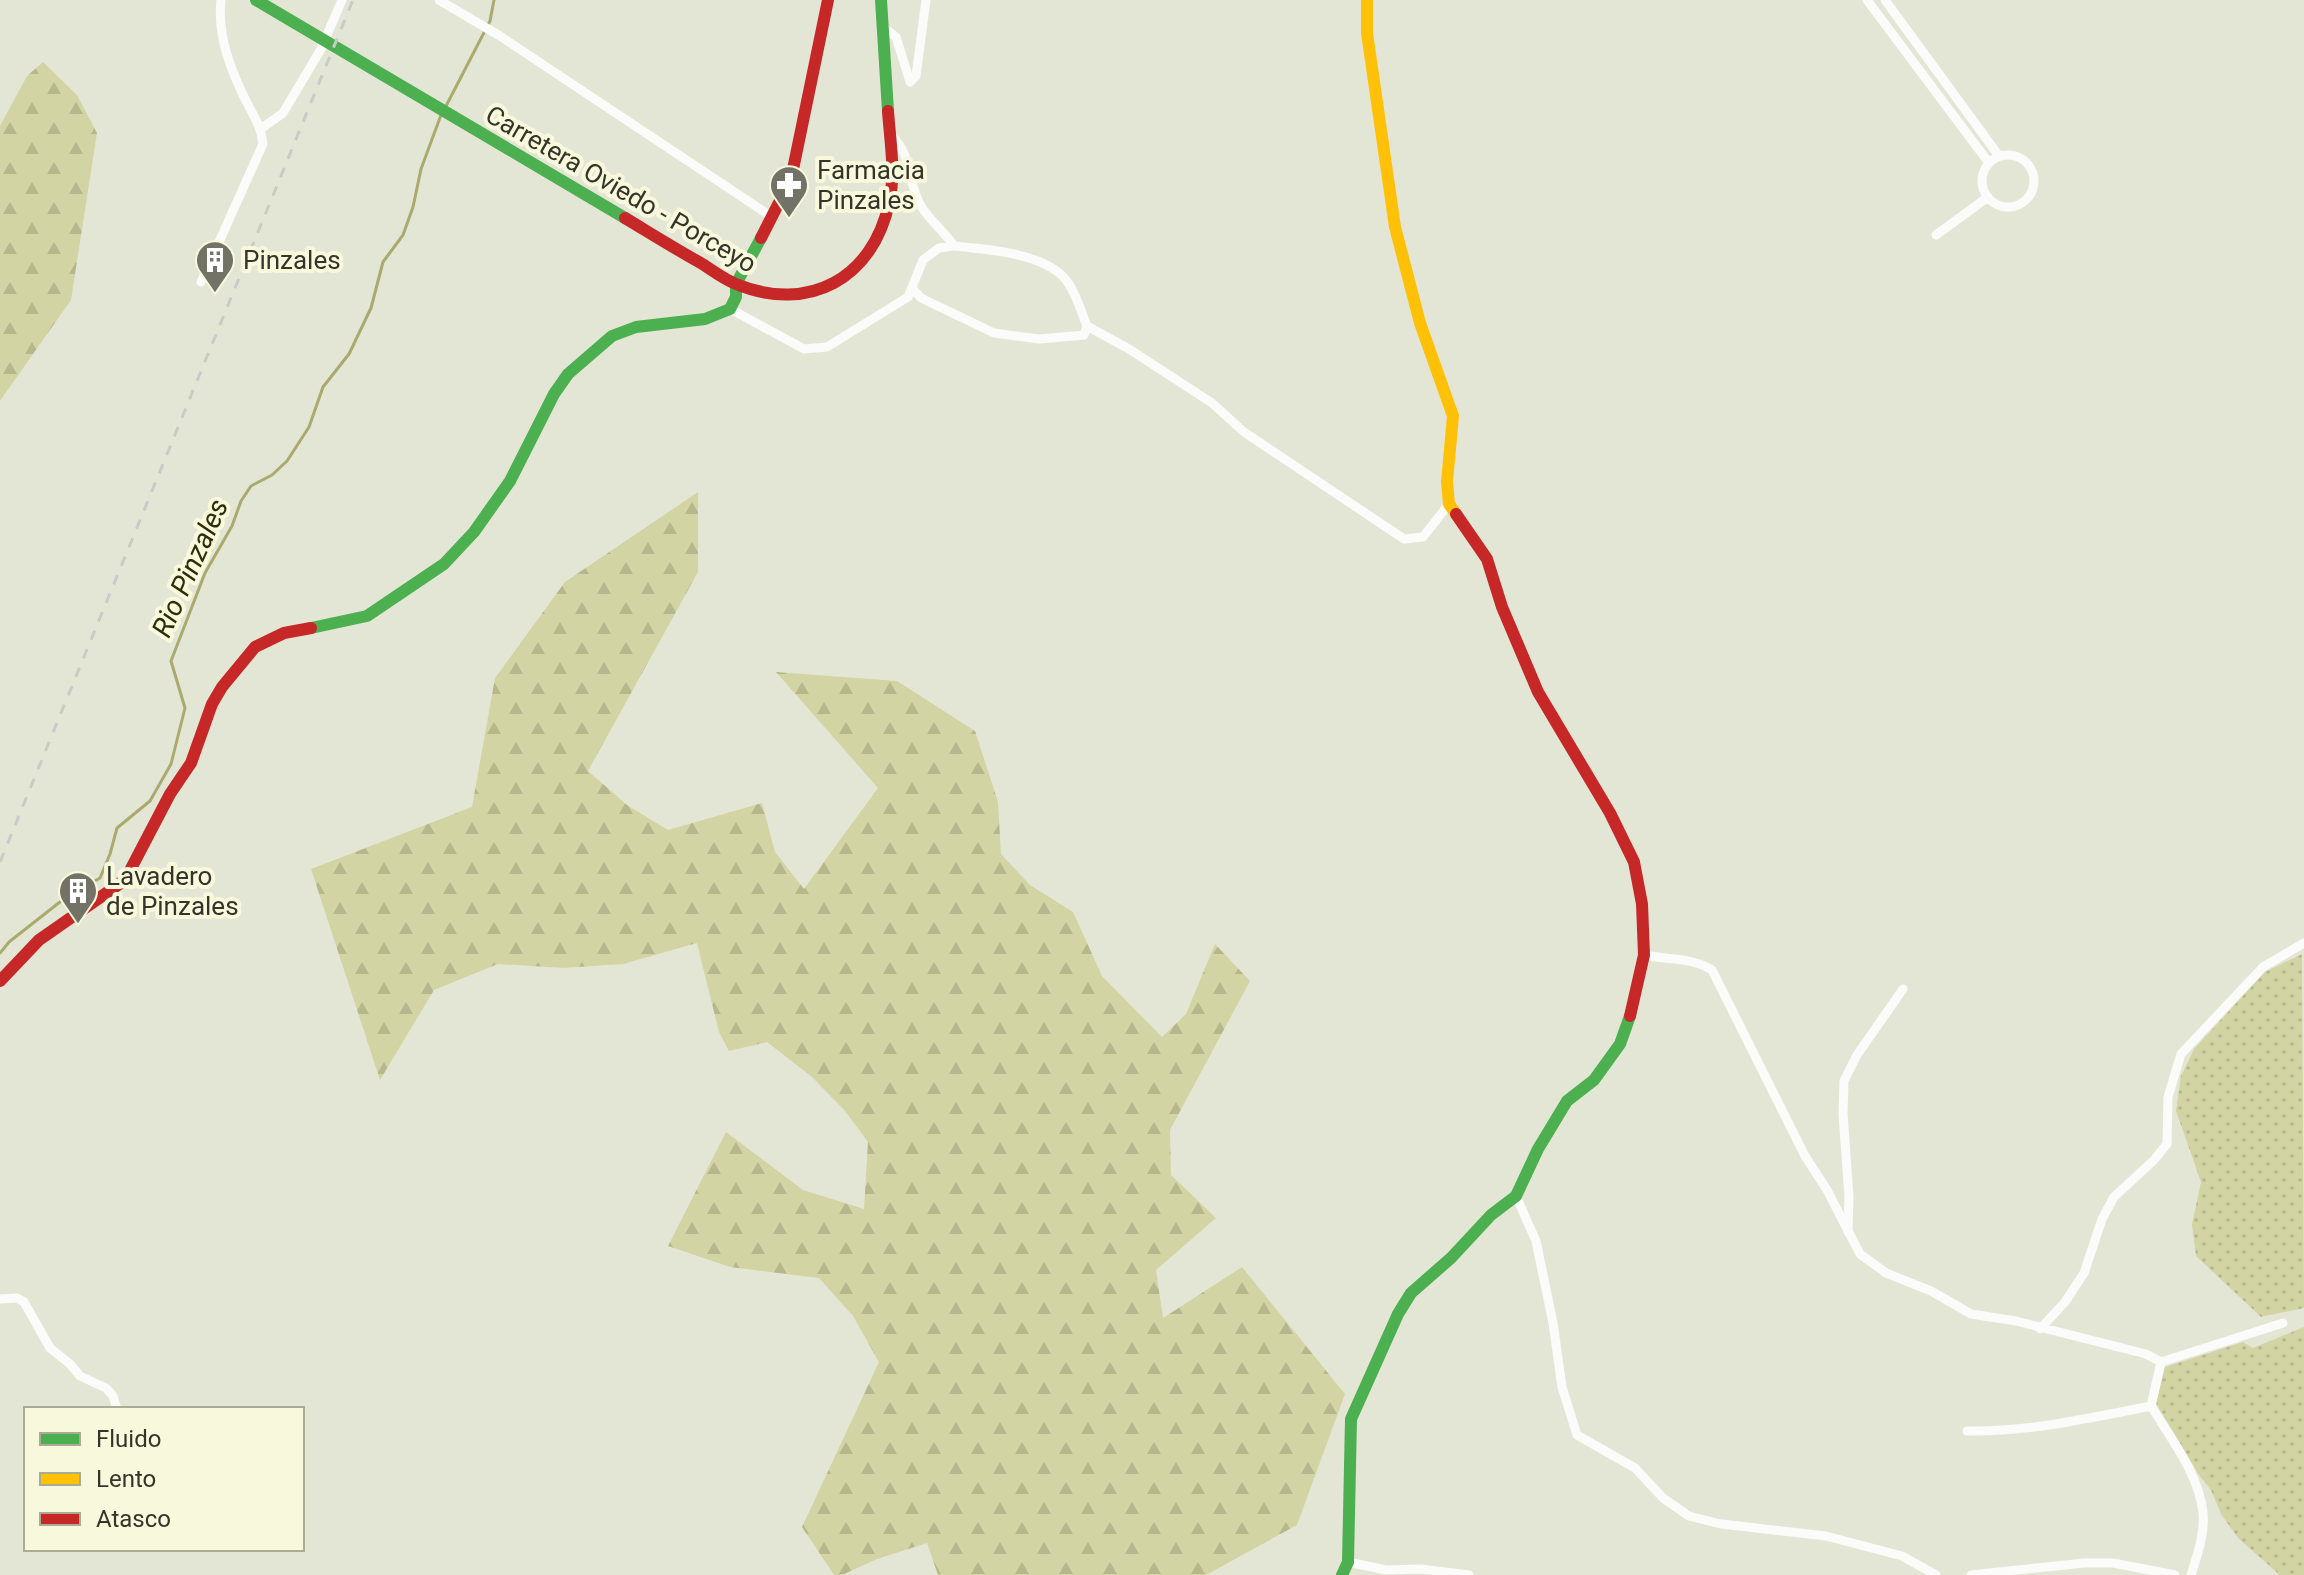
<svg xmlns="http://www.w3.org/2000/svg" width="2304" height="1575" font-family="Roboto,sans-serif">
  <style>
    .grass { fill: url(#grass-dots) }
    .forest { fill: url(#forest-firs) }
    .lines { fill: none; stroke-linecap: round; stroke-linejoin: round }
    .stream { stroke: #aaaa6f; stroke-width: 3 }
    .street { stroke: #fbfbf9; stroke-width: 9 }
    .fast { stroke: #4caf50; stroke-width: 12 }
    .slow { stroke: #ffc107; stroke-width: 12 }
    .jam { stroke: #c62828; stroke-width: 12 }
    .rail { stroke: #cacbc6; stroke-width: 3; stroke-dasharray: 10 10; stroke-linecap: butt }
    .labels { text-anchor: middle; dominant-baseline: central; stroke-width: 8; stroke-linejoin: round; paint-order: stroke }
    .poi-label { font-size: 26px; fill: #34352a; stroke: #f8f9dc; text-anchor: start }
    .street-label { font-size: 26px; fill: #34352a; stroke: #f8f9dc }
    .water-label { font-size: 28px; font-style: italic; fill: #2d2d0a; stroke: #f8f9dc }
  </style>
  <defs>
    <pattern id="grass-dots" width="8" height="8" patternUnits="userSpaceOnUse" patternTransform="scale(2)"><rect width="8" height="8" fill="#d3d4a3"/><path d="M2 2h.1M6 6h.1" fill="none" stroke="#b6b78c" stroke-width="1.8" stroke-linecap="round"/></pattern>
    <pattern id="forest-firs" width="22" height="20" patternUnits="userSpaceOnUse" patternTransform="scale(2)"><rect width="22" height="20" fill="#d3d4a3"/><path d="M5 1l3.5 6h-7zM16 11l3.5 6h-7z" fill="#b6b78c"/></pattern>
  </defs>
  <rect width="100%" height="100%" fill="#e4e6d5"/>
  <path class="grass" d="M2302,954L2304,1308L2261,1317L2196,1256L2192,1225L2201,1182L2176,1111L2181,1076L2194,1049L2265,972Z
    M2304,1327V1575H2280L2238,1538L2221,1514L2211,1490L2199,1475L2156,1403L2165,1367L2243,1342L2253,1348Z"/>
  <path class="forest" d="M43,62L77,95L97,133L71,300L0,401V126L27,76Z
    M698,492V572L588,771L627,805L668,830L762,803L775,852L804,889L878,788L776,672L897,681L975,731L998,802L1001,854L1030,885L1073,912L1102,976L1162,1037L1186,1014L1215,944L1250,981L1170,1130L1171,1175L1216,1218L1156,1270L1163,1318L1242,1267L1345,1394L1297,1525L1206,1575H938L927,1543L877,1559L842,1575H834L802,1527L879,1362L853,1316L819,1278L730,1267L668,1246L726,1132L803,1190L864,1209L868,1142L845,1111L812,1077L767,1042L729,1051L719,1032L697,943L623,964L563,968L498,964L434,990L380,1080L311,869L472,807L495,678L565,582Z"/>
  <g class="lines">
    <path class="stream" d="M445,108L490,21L494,0
      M0,953L9,942L65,898L100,878L110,854L117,828L150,801L171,764L185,708L171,661L205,573L232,526L241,501L251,486L272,475L287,461L309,427L323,387L349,354L371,308L383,262L403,235L413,207L421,169L441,115"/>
    <path class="street" d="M439,0L500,36L772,217
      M1867,0L1989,163
      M1885,0L1999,156
      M882,26L896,37L910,82L916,76L926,0
      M262,128L283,113L321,49L342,0
      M1982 181a26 26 0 1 1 52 0a26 26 0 1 1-52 0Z
      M1936,235L1988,197
      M201,282L263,144C261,127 255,118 247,103C231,71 217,36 221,0
      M913,289L921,298L994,333L1039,339L1084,335L1087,326C1081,312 1076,292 1066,280C1045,253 986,249 954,246
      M734,311L804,349L827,347L908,297L923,260L939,248L954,246C945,232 930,221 921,206C906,180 914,157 891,135
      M1087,326L1129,349L1212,403L1244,432L1404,539L1423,537L1449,504
      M1644,955C1667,960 1691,957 1712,970L1805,1156L1827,1190L1860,1254L1886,1273L1931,1291L1971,1314L2016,1321L2146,1354L2161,1362
      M1516,1196L1536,1241L1553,1323L1562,1387L1577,1435L1635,1468L1663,1498L1689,1516L1721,1524L1826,1536L1902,1556L1936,1575
      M1848,1232L1849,1197L1843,1114L1844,1081L1857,1055L1903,989
      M0,1299L17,1298L24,1302L50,1348L70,1364L80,1376L106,1388L113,1396L117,1409
      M2040,1329L2065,1302L2084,1273L2102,1219L2114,1197L2154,1160L2167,1144L2168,1097L2181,1054L2263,967L2304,943
      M2161,1362L2151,1406C2171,1439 2199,1474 2203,1513C2205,1534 2197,1556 2191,1575
      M2161,1362L2283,1323
      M1967,1431C2029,1432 2090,1418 2151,1406
      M1348,1562L1386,1570L1421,1569L1469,1575
      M1971,1575L2084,1563H2113L2175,1575"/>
    <path class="fast" d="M256,0L625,218
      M881,0L888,111
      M311,628L367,616L444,564L474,532L510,481L554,394L568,374L612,336L636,327L705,319L730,309L736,297V284L761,238
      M1342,1575L1348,1562L1351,1419L1398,1314L1411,1293L1451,1258L1491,1215L1516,1196L1538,1149L1567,1101L1594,1080L1620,1044L1630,1016"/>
    <path class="slow" d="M1367,0V33L1395,227L1420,323L1453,416L1447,482L1449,504L1456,514"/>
    <path class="jam" d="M625,218C650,233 674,248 699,262C711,269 723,279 736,284C809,314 873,278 889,203C896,173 890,141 888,111
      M761,238L791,179L828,0
      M1456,514L1487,559L1502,607L1538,692L1610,813L1634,862L1642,904L1644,955L1630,1016
      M0,981L39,940L125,880L170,794L191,763L212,704L222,687L255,647L284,633L311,628"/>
    <path class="rail" d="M0,862L353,0"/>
  </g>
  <defs>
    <symbol id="pharmacy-pin" viewBox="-11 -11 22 30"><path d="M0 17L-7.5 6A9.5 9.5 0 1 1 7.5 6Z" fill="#727366" stroke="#f8f9dc"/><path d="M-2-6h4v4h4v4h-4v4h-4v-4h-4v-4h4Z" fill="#fff"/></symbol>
    <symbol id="building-pin" viewBox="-11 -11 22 30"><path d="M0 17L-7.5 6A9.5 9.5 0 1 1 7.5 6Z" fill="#727366" stroke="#f8f9dc"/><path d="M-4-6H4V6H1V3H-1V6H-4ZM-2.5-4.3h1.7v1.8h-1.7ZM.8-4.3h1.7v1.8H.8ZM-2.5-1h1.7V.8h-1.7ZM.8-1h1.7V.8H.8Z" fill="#fff"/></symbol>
  </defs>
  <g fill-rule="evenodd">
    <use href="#pharmacy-pin" x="767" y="163" width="44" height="60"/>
    <use href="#building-pin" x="193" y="238" width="44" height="60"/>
    <use href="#building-pin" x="56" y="869" width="44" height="60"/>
  </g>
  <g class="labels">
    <g class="poi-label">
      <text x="817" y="170">Farmacia<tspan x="817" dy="30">Pinzales</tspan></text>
      <text x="243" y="260">Pinzales</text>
      <text x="106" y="876">Lavadero<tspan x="106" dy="30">de Pinzales</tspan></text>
    </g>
    <g class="street-label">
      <text transform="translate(621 189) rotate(30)">Carretera Oviedo - Porceyo</text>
    </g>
    <g class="water-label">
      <text transform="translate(190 568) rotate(-66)">Rio Pinzales</text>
    </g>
  </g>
  <rect x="24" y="1407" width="280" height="144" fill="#f8f9dc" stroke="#aaab95" stroke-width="2"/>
  <rect x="40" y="1433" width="40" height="12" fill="#4caf50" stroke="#aaab95" stroke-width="2"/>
  <text x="96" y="1447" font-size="24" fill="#34352a">Fluido</text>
  <rect x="40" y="1473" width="40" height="12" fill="#ffc107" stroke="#aaab95" stroke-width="2"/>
  <text x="96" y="1487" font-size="24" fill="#34352a">Lento</text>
  <rect x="40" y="1513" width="40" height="12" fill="#c62828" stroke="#aaab95" stroke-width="2"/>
  <text x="96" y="1527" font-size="24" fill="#34352a">Atasco</text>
</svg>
